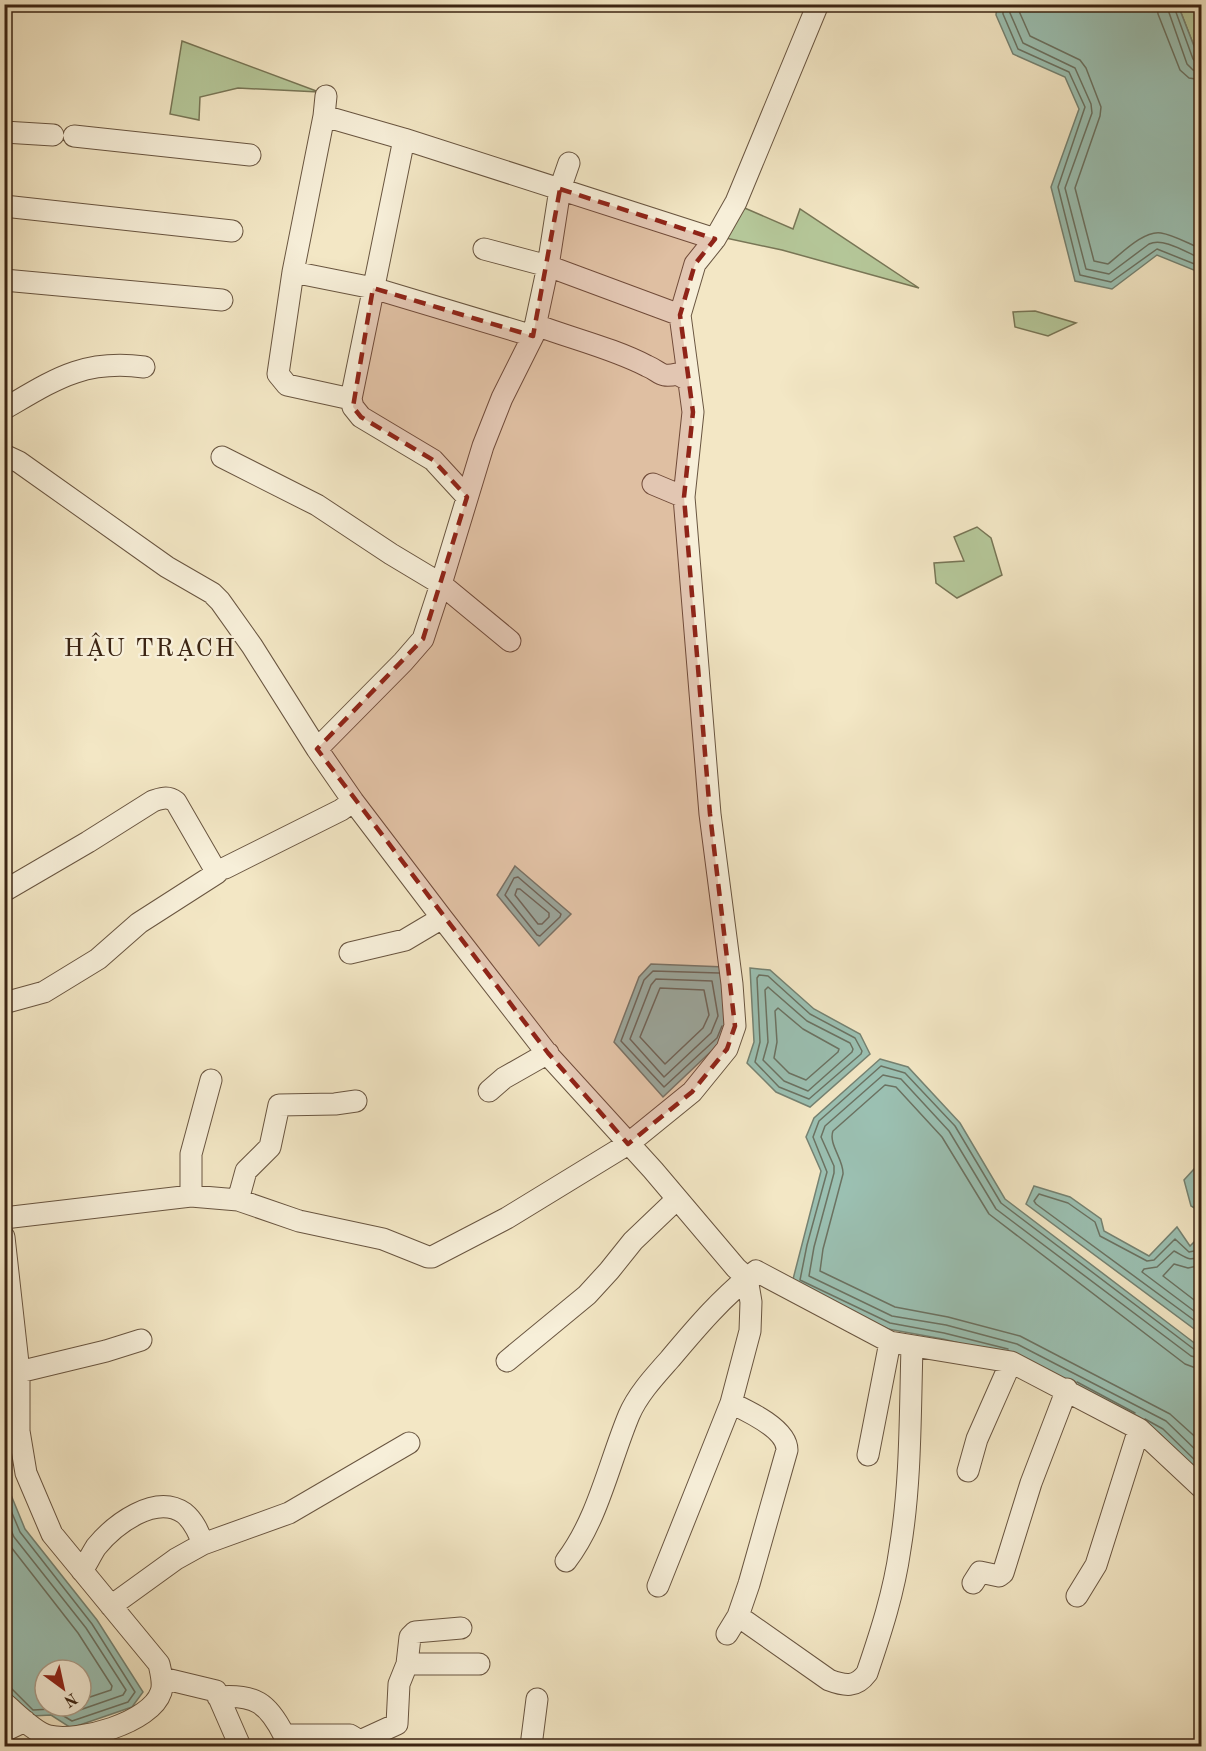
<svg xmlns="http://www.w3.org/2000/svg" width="1206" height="1751" font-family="'Old Standard TT',serif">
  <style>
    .green { fill: #b5c799; stroke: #787656; stroke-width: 1.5 }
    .water { fill: #9bc0b2; stroke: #758272; stroke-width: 1.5; fill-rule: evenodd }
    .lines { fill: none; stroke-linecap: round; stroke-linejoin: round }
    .shore { stroke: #6b7262; stroke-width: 1.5 }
    .minor-casing { stroke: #695540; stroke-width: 23 }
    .minor { stroke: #f7efd9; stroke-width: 21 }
    .marked { fill: #8f2418; fill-opacity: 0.2; stroke: #8f2418; stroke-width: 4.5; stroke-dasharray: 12 8; stroke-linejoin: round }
    .labels { text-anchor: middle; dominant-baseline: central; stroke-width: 5; stroke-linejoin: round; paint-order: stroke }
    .quarter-label { font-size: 26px; letter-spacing: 1.5px; fill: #3b2413; stroke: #f7efd9 }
  </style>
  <rect width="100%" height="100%" fill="#f3e7c5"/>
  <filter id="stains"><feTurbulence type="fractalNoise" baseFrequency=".00333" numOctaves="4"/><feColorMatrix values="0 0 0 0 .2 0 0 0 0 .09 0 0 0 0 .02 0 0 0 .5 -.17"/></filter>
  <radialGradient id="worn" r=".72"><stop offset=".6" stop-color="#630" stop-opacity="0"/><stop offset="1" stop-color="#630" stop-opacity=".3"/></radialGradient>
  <path class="green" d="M1178,5H1199L1202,10L1201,64Z
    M182,41L319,92L238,88L200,97L199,120L170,114Z
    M740,206L793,229L800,209L919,288L782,250L721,237Z
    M1035,311L1076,323L1048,336L1015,327L1013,312Z
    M977,527L991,538L1002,575L957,598L936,583L934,563L964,561L954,537Z"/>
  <path class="water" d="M997,5H1178L1201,64V273L1157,255L1112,289L1075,281L1051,187L1079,109L1065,77L1013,54L996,15Z
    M515,866L571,914L539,946L497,895Z
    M651,964L725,967L732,1019L722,1041L663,1097L614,1042L639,977Z
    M750,968L770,970L814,1009L860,1034L870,1054L810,1107L776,1092L747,1063L754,1042Z
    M880,1059L908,1067L960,1123L1005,1199L1201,1348V1475L1159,1433L1011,1356L943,1339L888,1329L792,1283L821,1171L806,1137L814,1118Z
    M1195,1168L1201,1171V1212L1191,1206L1184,1180Z
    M1034,1186L1070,1197L1101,1219L1104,1231L1149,1256L1177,1227L1190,1246L1201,1235V1334L1026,1204Z
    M4,1478L25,1529L97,1620L143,1692L132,1707L71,1728L51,1715L32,1716L5,1690ZM45,1670H81V1706H45Z"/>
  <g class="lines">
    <path class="shore" d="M1003,4V14L1018,49L1069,72L1085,107L1058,187L1080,275L1111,282L1157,249L1202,267
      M1010,4V13L1023,43L1075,68L1091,104L1092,113L1065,188L1086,269L1109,274L1149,244C1164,237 1187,253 1202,259
      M1019,4V11L1030,36L1080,60L1086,68L1101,107L1100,116L1075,188L1094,261L1108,264C1121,254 1144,230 1161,233C1174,235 1189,244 1202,249
      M1157,4L1158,14L1180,70L1189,78L1202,80
      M1166,4L1187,64L1193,70L1202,71
      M1173,4L1193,59L1197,63L1202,64
      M518,877L561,914L560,917L540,936L537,935L505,895L514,878Z
      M517,889H520L549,913V917L542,924H538L515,895Z
      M719,973L653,971L644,980L621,1041L664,1087L717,1038L722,1026
      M759,975L768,976L810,1014L855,1038L862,1051L861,1054L809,1099L779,1087L755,1062L760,1042L757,978Z
      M656,979L712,981L718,1016L711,1033L664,1077L630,1039L651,985Z
      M768,987L807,1021L850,1043L853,1049L852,1052L808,1091L784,1081L763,1060L768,1042L765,990Z
      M660,988L704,990L709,1015L703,1028L665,1064L640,1037Z
      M778,1008L803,1029L839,1049L838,1052L806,1080L789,1073L774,1058L777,1042L775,1011Z
      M1202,1244L1194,1251L1189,1252L1175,1239L1154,1260L1147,1261L1100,1236L1095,1222L1068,1203L1039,1194L1034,1201L1036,1204L1202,1326
      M1202,1254C1190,1264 1184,1256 1174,1251L1157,1267L1144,1269L1142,1272L1202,1317
      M1202,1265L1188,1268L1174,1264L1163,1276L1202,1306
      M1008,1349L944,1333L890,1323L800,1280L807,1245L827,1172L813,1137L819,1121L881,1066L905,1073L955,1126L1001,1203L1195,1350L1202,1352
      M1202,1359L1191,1356L996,1209L949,1131L901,1079L883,1075L825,1126L821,1137L834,1166V1173L814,1247L809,1276L892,1316L946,1325L1017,1344L1166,1421L1202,1456
      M1202,1368L1193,1367L1185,1364L989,1214L942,1137L896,1087L885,1085L833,1131C828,1144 844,1160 843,1174L823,1249L820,1271L895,1307L948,1317L1020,1336L1170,1414L1202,1443
      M1077,1382L1135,1413
      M1145,1419L1163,1429L1202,1467
      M4,1494L20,1532L92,1624L135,1692L128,1702L72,1721L52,1709L33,1710L11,1688L4,1686
      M4,1514L14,1537L86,1628L126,1690L123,1695L74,1712L62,1706
      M4,1538L78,1633L112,1686L111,1690L81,1700"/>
    <defs>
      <path id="minor" d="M326,96L324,116L293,272L278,374L287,385L351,399
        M324,116L404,139L715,239
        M4,132L53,135
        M74,136L250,155
        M404,139L351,399L353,407L361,417L433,460L467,497
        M4,206L232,231
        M484,249L548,266L680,315
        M293,272L373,288L533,336
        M4,280L222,300
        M536,325C573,339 612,348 647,366C661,372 660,378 677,374L688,380
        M4,409C54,380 83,359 144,367
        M4,455L19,462L167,567L212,593L220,601L252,646L317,749L353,801L442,918L550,1057L653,1170L736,1268L747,1278L751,1302L750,1331L731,1403C748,1411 787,1429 787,1450L749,1584L738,1616L727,1634
        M222,457L317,505L391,554L441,584L510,641
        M653,484L684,497
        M317,749L403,662L423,639L441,584L483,446L502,398L533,336L548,266L560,189L569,163
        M225,868L341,810L353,801
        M4,891L88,842L153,801C163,798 168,796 176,802L217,873L139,923L98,959L44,992L4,1003
        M350,953L405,940L442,918
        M489,1091L504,1078L548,1053
        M191,1196V1154L211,1080
        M238,1200L246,1171L270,1147L279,1105L335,1104L356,1101
        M4,1218L191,1196L238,1200L299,1221L383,1239L428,1257H432L507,1218L628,1144L692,1092L727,1049L735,1026L732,984L710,814L684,497L693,412L680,315L695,264L715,239L736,202L818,4
        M4,1237L19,1372V1431
        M507,1361L587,1295L609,1271L633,1241L677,1199
        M19,1372L106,1351L141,1340
        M4,1431H19L26,1473L52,1534L159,1664C161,1673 164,1684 161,1692C151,1723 78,1743 49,1736C35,1733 15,1712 4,1703
        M868,1455L890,1342
        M968,1471L977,1439L1011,1362
        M566,1561C598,1519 609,1463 629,1415C638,1394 655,1376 670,1359C696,1328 723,1296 756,1271L890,1342L1011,1362L1139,1429L1202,1488
        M82,1571C87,1563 91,1555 96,1547C114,1525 155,1493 184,1513C194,1521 199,1533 203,1544
        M973,1583L980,1572L999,1576L1003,1573L1031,1483L1067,1389
        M658,1586L731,1403
        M1077,1596L1096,1565L1139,1429
        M111,1606L176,1559L203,1544L289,1513L409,1443
        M738,1616L829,1680C845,1686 856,1688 867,1673C881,1632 894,1592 900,1549C911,1483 910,1414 912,1347
        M407,1664L410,1637L415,1632L461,1628
        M162,1678L216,1691L240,1746
        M218,1697C255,1694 268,1703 284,1735H350L360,1741L363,1746
        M4,1731L25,1721
        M360,1741L397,1724L399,1684L407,1664H479
        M531,1746L537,1699"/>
    </defs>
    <use href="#minor" class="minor-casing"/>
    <use href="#minor" class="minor"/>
  </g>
  <path class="marked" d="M560,189L715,239L695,264L680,315L693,412L684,497L710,814L735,1026L727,1049L692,1092L628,1144L548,1053L317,749L423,639L467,497L433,460L361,417L353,407L373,288L533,336Z"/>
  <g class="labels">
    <g class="quarter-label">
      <text x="150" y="649">HẬU TRẠCH</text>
    </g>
  </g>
  <rect width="1206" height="1751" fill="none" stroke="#f3e7c5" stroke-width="24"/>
  <rect x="6" y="6" width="1194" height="1739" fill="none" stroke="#3b2413" stroke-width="3"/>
  <rect x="12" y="12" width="1182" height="1727" fill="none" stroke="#3b2413" stroke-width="1.5"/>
  <g transform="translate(63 1688) rotate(147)"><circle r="28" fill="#f7efd9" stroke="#ac9e8a" stroke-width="1.5"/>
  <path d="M0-4.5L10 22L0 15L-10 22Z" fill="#8f2418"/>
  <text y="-9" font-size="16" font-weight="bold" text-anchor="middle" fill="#3b2413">N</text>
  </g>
  <rect width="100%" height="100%" filter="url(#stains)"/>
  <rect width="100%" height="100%" fill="url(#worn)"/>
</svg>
